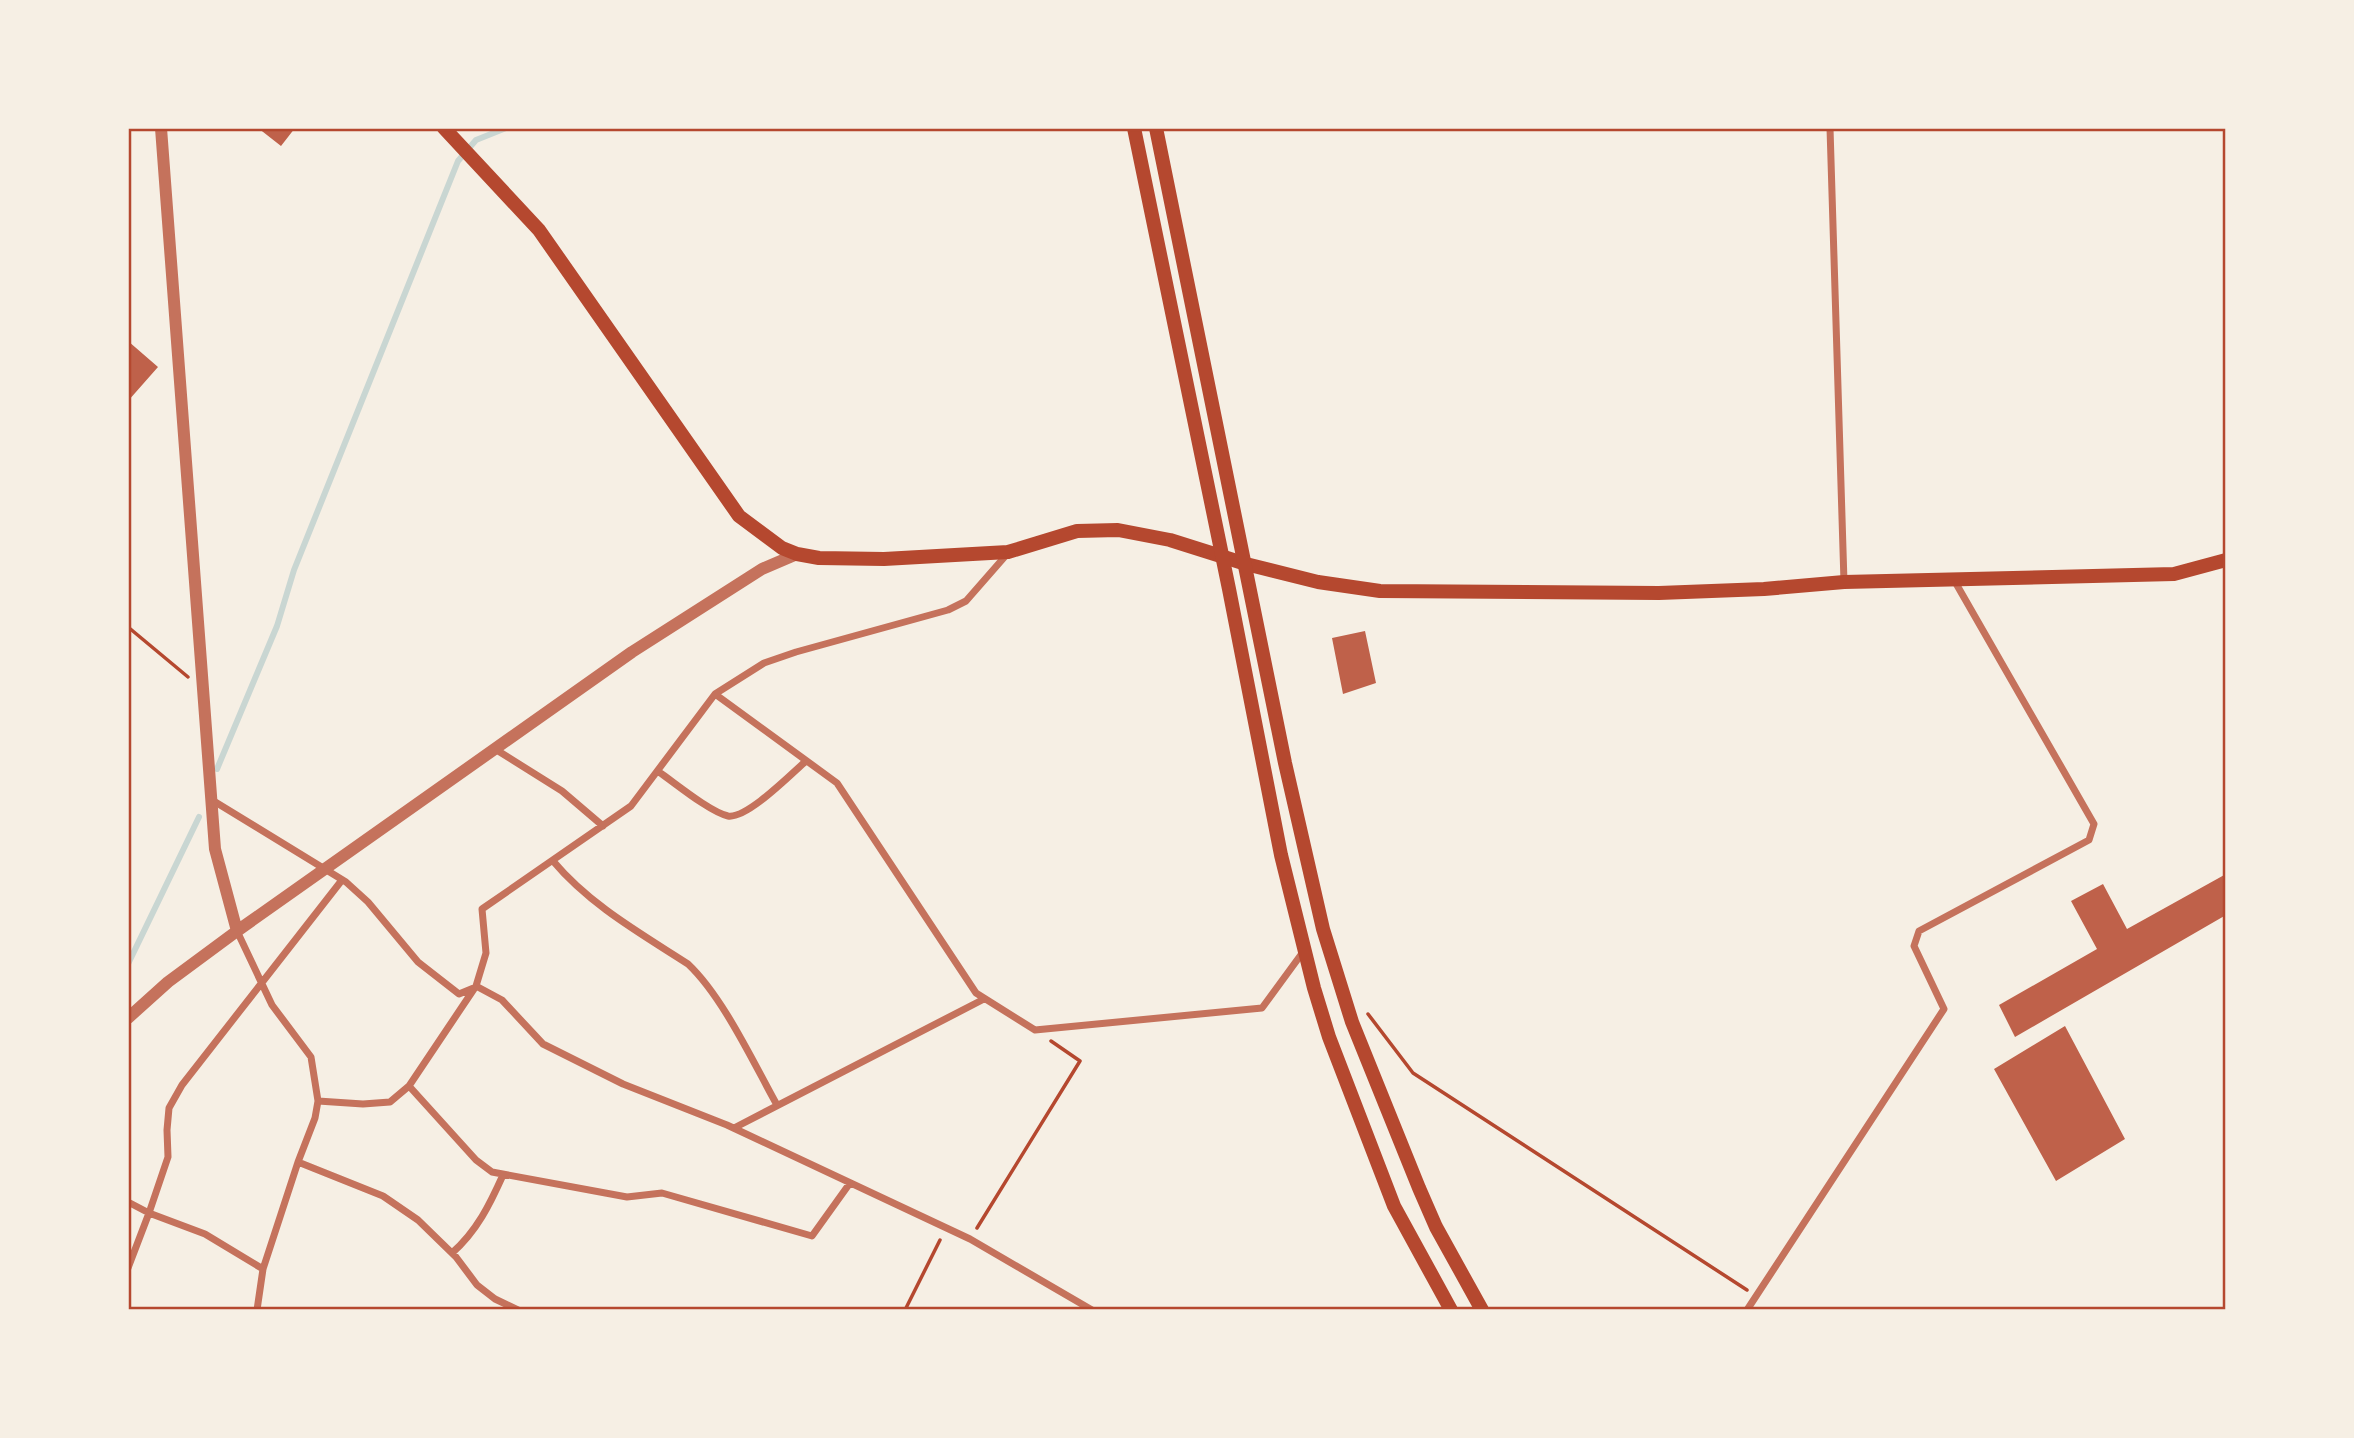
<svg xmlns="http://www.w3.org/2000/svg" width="2354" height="1438" font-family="'Times New Roman',serif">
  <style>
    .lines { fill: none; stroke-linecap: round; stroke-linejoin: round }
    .stream { stroke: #c9d6d2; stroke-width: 6 }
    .building { fill: #bf614a }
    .path { stroke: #b5482f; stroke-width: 3.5 }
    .minor { stroke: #c5725c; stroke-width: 7 }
    .tertiary { stroke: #c5725c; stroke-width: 12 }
    .secondary { stroke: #b5482f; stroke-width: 14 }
    .primary { stroke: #b5482f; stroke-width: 14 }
    .neatline { fill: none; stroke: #b5482f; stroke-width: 2.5 }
  </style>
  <rect width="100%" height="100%" fill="#f6efe4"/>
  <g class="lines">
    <path class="stream" d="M217,769L277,626L294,570L458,161L476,140L506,128
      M128,964L199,817"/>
  </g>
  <path class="building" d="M258,128H295L281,146Z
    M128,341L158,367L128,401Z
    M1365,631L1376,683L1343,694L1332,638Z
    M2226,874V915L2015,1037L1999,1005L2097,949L2071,901L2103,884L2127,929Z
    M2065,1026L2125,1139L2056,1181L1994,1069Z"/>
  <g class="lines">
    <path class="path" d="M128,627L188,677
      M1368,1014L1413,1073L1747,1290
      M977,1228L1080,1061L1051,1041
      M905,1310L940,1240"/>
    <path class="minor" d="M1830,128L1844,582
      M715,694L837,783L976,993L1035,1030L1262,1008L1303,952
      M495,749L562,791L603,826
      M659,772C675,783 710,812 728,816C747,819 791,774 806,761
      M212,800L346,882L368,902L418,962L459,994L476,987
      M553,861C590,905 640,933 688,964C723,997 753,1062 777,1105
      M237,931L272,1005L311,1057L318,1101L315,1118L298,1162L263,1269L257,1310
      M476,986L502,1000L543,1044L623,1084L727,1125L970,1239L1092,1310
      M409,1086L476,1160L492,1172L627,1197L662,1193L812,1236L850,1183
      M318,1101L363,1104L390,1102L409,1086L476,986L486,953L482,909L631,806L715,694L764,663L796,652L948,610L966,601L1008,553
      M734,1128L984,999
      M298,1162L383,1196L418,1220L456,1257L477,1285L495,1299L518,1310
      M128,1202L149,1213L205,1234L263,1269
      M452,1253C477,1231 490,1204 503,1175
      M128,1268L149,1213L168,1157L167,1130L169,1108L182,1085L342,880
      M1747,1310L1944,1009L1914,946L1919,931L2089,840L2094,824L1954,580"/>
    <path class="tertiary" d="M161,128L215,849L237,931L632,652L762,569L797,554
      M128,1018L168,982L237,931"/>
    <path class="secondary" d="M444,128L539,230L739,516L782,548L797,554L819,558L884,559L1008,552L1077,531L1118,530L1170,540L1246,564L1318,582L1380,591L1659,593L1764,589L1844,582L2174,574L2226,560"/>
    <path class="primary" d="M1134,128L1229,589L1281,855L1314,988L1329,1037L1394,1206L1451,1310
      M1156,128L1285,763L1323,929L1352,1022L1419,1188L1436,1227L1482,1310"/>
  </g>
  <rect width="2354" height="1438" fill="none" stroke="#f6efe4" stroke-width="259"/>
  <rect x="130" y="130" width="2094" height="1178" class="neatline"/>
</svg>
